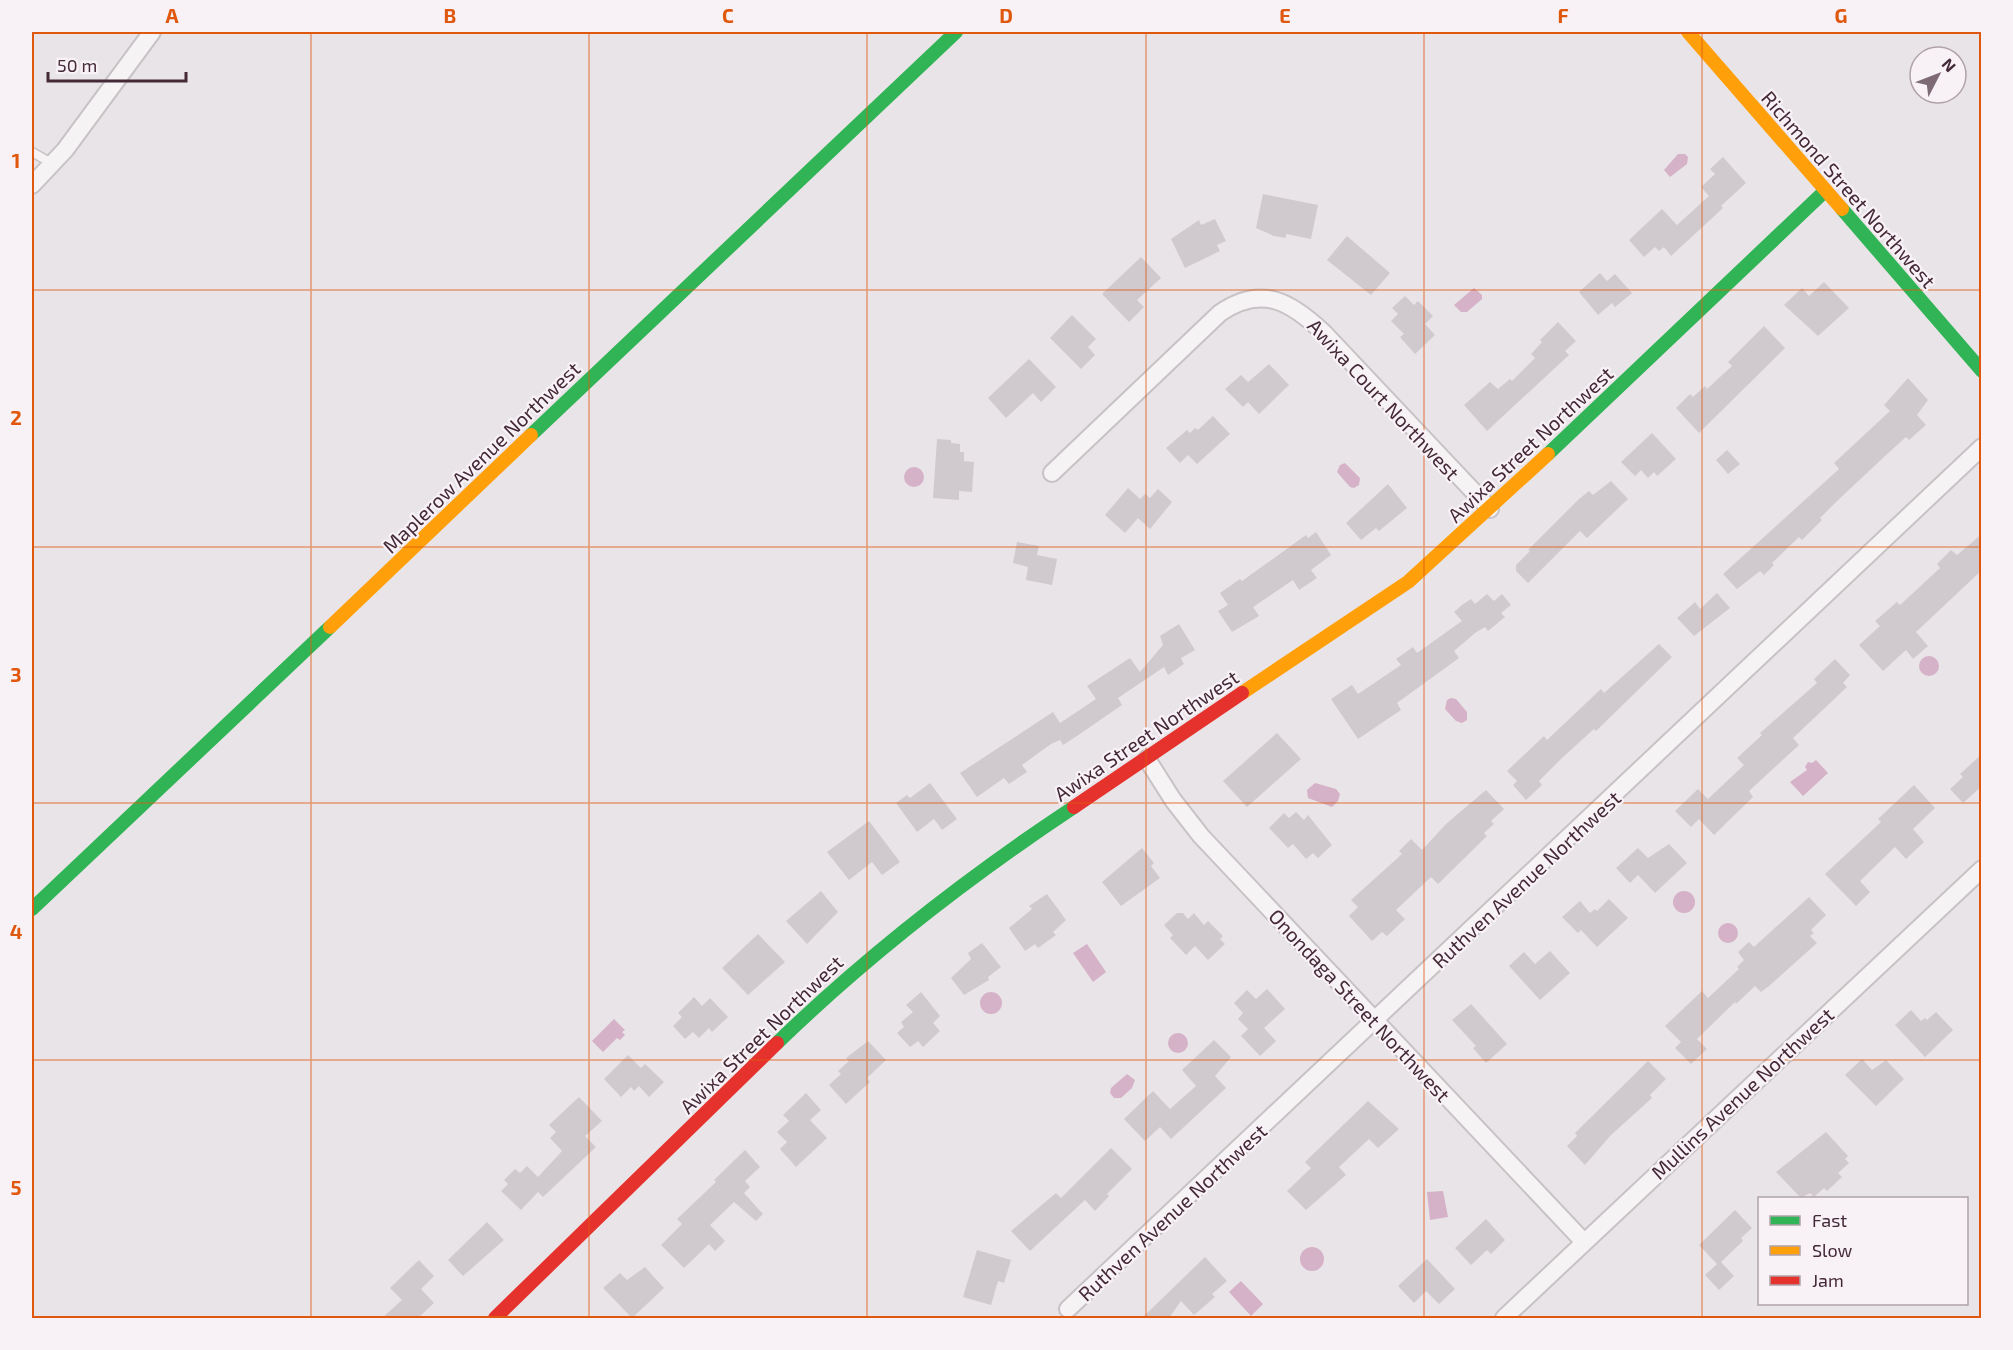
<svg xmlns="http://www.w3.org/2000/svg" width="2013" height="1350" font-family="'Exo 2',sans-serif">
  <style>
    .water { fill: #d5b2c8 }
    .building { fill: #d0cace }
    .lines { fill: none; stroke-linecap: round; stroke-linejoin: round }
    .lane-casing { stroke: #c7c2c5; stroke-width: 11 }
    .street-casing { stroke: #c7c2c5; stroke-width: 20 }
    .lane { stroke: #f6f3f5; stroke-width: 8 }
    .street { stroke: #f6f3f5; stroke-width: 16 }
    .fast { stroke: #30b455; stroke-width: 14 }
    .slow { stroke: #ff9f0a; stroke-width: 14 }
    .jam { stroke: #e5322d; stroke-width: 14 }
    .grid { fill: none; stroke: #e0570e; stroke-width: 1.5; stroke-opacity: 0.55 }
    .labels { text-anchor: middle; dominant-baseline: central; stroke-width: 4.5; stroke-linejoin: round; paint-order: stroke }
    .street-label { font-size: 20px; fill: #442937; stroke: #f8f2f6 }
    .neatline { fill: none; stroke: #e0570e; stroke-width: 2 }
    .grid-label { font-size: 20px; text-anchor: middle; font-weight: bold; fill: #e0570e }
  </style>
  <rect width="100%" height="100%" fill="#e9e4e7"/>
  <path class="water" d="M1678,154H1685L1688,157L1687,164L1670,177L1664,170Z
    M1474,288L1482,295V299L1467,312H1461L1454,305Z
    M1345,463L1360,478L1359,485L1354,488L1350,487L1337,472L1340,465Z
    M904 477a10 10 0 1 1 20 0a10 10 0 1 1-20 0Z
    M1919 666a10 10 0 1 1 20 0a10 10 0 1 1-20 0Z
    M1451,698L1456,699L1467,712V720L1462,723L1456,721L1445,709L1447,700Z
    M1816,760L1828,773L1803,796L1790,782L1807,770L1805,767L1808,762L1812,763Z
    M1315,783L1336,789L1340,794L1338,801L1332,807L1308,798L1307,790Z
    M1673 902a11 11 0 1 1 22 0a11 11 0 1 1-22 0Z
    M1718 933a10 10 0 1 1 20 0a10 10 0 1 1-20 0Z
    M1087,944L1106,972L1093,982L1073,953Z
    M980 1003a11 11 0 1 1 22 0a11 11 0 1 1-22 0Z
    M614,1019L625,1030L622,1032L625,1035L620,1040L617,1038L603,1052L592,1041Z
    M1168 1043a10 10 0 1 1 20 0a10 10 0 1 1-20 0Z
    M1127,1074L1135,1080L1132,1088L1121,1098H1114L1110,1093L1111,1088Z
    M1443,1191L1448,1217L1430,1220L1427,1192Z
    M1300 1259a12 12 0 1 1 24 0a12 12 0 1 1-24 0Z
    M1241,1281L1263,1304L1251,1316L1229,1292Z"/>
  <path class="building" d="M1723,157L1746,183L1721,206L1723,208L1671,256L1664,247L1659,251L1655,247L1644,257L1629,240L1662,209L1677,225L1709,196L1701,187L1715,174L1710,169Z
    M1263,194L1318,205L1311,239L1286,234V238L1274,236L1256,228Z
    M1215,219L1226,241L1217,245L1220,251L1185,268L1171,239L1199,220L1201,225Z
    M1347,236L1390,273L1371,295L1327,260Z
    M1141,257L1161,278L1137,300L1144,307L1129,322L1102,294Z
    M1600,273L1607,281L1615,274L1632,293L1615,307L1612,303L1598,315L1579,292Z
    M1824,282L1849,308L1818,336L1784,305L1802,288L1809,296Z
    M1405,296L1414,305L1418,301L1433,316L1425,324L1435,335L1415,354L1400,337L1404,334L1391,321L1398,314L1392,308Z
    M1072,315L1096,339L1088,347L1095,355L1081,369L1050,338Z
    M1558,322L1576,341L1565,351L1569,355L1487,431L1464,405L1490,382L1498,389L1510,379L1512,381L1535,358L1531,354L1542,342L1540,340Z
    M1764,326L1785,348L1699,433L1676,408L1690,394L1693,397L1705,386L1707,389L1732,366L1728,362Z
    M1029,359L1056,387L1041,402L1033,393L1006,418L988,398Z
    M1269,364L1289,385L1259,414L1248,402L1243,407L1225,389L1241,375L1248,382Z
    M1908,378L1928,400L1917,415L1926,425L1909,440L1906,437L1885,456L1836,502L1820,518L1822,520L1802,540L1799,537L1772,563L1774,565L1764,575L1760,571L1737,589L1723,574L1839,469L1834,463L1890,411L1884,405Z
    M1213,416L1230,434L1197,464L1188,455L1180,463L1166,448L1187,430L1190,433L1195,428L1198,430Z
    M1652,433L1676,459L1657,476L1654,472L1648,478L1641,470L1635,476L1621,462Z
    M937,439L951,440V443L960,444V452H964V461L974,462L972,492L959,491V500L933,498Z
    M1727,450L1740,464L1728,474L1716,460Z
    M1611,481L1628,499L1587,538L1580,531L1528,583L1516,571V565L1530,551L1528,550L1579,499L1589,491L1593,495Z
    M1388,484L1407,508L1379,531L1376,528L1361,540L1346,523Z
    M1128,488L1140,499L1145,494L1150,498L1158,489L1172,502L1150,529L1138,518L1125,533L1105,515Z
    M1316,532L1331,555L1311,570L1317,578L1299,590L1293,580L1253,607L1259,616L1232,632L1218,611L1228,605L1220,593L1240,579L1242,581L1306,535L1308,538Z
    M1982,534V570L1916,632L1928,646L1913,659L1906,650L1883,671L1859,645L1880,626L1875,621L1897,602L1900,605L1940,568L1937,564L1951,550L1957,555Z
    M1017,542L1039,546L1037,555L1057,559L1052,585L1026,580L1028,567L1013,563Z
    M1717,593L1730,608L1694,636L1677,618L1695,602L1700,609Z
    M1487,594L1494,601L1502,594L1511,605L1501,613L1505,617L1488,631L1485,627L1475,633L1454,651L1459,658L1397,703L1401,710L1358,739L1331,699L1352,685L1358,694L1401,665L1396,659L1413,647L1417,653L1462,621L1454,612L1462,605L1471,599L1475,604Z
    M1179,624L1195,650L1181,658L1184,664L1168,675L1164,667L1118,698L1122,705L1077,736L1063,745L1060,740L1051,744L1022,765L1027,772L1009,784L1004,778L977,797L960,773L1053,712L1060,723L1096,699L1087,686L1130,658L1140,672L1163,645L1160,636Z
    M1659,644L1672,657L1596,731L1594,729L1563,757L1539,781L1542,785L1526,800L1513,785L1517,781L1507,771L1544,736L1547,740L1601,689L1604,693Z
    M1835,659L1850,675L1843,683L1847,687L1793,738L1799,745L1749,791L1753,797L1714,835L1699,819L1691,827L1675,811L1698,789L1708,799L1744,765L1737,758L1762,735L1760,733L1817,683L1814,679Z
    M1277,733L1301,759L1247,807L1223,781Z
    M1982,754V786L1963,803L1950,789L1963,777L1960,774Z
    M930,783L957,819L942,830L934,819L917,832L896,803L907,795L910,798Z
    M1914,785L1935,808L1913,829L1924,842L1906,859L1895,847L1860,881L1870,892L1856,906L1825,874L1881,822L1878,819Z
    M1486,790L1504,809L1491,821L1494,824L1484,833L1487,836L1438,884L1431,877L1396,910L1405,919L1387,936L1382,932L1372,941L1349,916L1358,907L1351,900L1402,854L1399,851L1411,839L1422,850L1446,824Z
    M1296,812L1304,820L1308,815L1332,845L1318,858L1313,853L1306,859L1293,844L1288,848L1269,828L1284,813L1289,818Z
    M869,821L900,862L882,875L872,862L849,880L827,852Z
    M1669,844L1687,863L1655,893L1638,875L1630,883L1616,868L1638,848L1648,858Z
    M1142,848L1154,863L1151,866L1160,878L1121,906L1102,882Z
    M821,891L838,912L807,944L786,921Z
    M1047,894L1066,920L1053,932L1056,935L1038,948L1035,944L1025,951L1009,928L1032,909L1029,906Z
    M1809,897L1826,915L1811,930L1814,933L1810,936L1817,943L1769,986L1761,992L1755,986L1736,1004L1735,1002L1697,1039L1707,1049L1691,1064L1675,1048L1681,1042L1665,1026L1702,991L1708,998L1739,969L1737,967L1744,960L1738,952L1749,942L1754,947Z
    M1609,899L1628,918L1597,947L1581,930L1578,933L1562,917L1580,901L1590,913L1595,909L1597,911Z
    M1177,913H1183L1188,919L1194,913L1204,925L1208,921L1223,936L1220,939L1225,944L1208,960L1195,946L1186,955L1170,938L1173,935L1164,925Z
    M758,934L785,962L748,995L722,968Z
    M982,943L1001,967L988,977L989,980L964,995L951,978L971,959L968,953Z
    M1550,951L1570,973L1540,1000L1509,966L1524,952L1535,964Z
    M1267,989L1285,1009L1264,1028L1276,1041L1260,1056L1241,1036L1248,1029L1238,1019L1243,1013L1234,1003L1247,990L1256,999Z
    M921,992L940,1016L933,1023L940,1031L923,1047L918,1041L910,1047L897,1033L904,1027L901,1022L913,1012L906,1005Z
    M694,997L702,1006L710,998L728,1017L712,1032L709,1028L699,1038L693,1032L685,1039L673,1026L682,1017L678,1013Z
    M1471,1004L1507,1044L1486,1063L1473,1048L1476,1046L1452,1020Z
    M1911,1010L1921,1021L1925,1018L1927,1020L1936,1012L1953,1030L1925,1057L1895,1025Z
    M1214,1040L1231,1057L1215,1076L1226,1088L1171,1139L1160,1127L1145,1141L1124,1119L1153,1091L1170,1109L1196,1086L1182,1070Z
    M868,1041L886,1060L867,1078L870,1082L846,1104L829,1085L841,1074L838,1071L849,1061L846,1058Z
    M628,1055L641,1068L645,1064L664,1082L649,1097L639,1086L634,1091L631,1087L621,1097L604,1079Z
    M1862,1059L1872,1070L1886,1060L1904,1079L1876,1106L1845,1075Z
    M1648,1061L1666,1079L1650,1095L1652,1098L1611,1135L1585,1165L1567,1146L1577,1136L1575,1133Z
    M806,1093L821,1110L810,1120L827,1138L796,1167L780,1149L787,1142L777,1132L789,1121L783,1115Z
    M579,1097L602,1121L585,1136L596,1147L543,1197L538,1192L521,1210L501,1191L508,1184L504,1180L515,1169L520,1173L527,1166L538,1177L562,1151L550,1138L556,1132L549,1125Z
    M1368,1101L1399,1129L1378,1148L1369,1139L1339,1167L1346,1175L1306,1210L1287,1191L1311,1168L1305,1162Z
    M1826,1132L1848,1156L1845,1159L1849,1163L1838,1173L1842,1177L1827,1191L1824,1188L1814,1197L1810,1193L1801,1198L1776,1172Z
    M1111,1148L1132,1169L1107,1194L1109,1196L1095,1211L1085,1200L1030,1251L1011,1231L1056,1193L1061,1198Z
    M745,1150L760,1167L745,1181L750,1187L744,1193L763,1214L756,1221L734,1202L710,1225L725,1241L715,1251L709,1244L684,1268L661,1245L682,1224L677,1219L716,1182L714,1180Z
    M1735,1210L1752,1228L1741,1238L1743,1241L1721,1262L1734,1276L1719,1290L1705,1275L1717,1264L1699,1245Z
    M1486,1219L1505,1240L1491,1254L1487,1250L1471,1265L1455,1248Z
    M487,1222L504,1240L463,1276L448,1260Z
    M977,1250L1011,1260L1004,1283L998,1281L991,1305L963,1297Z
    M1205,1257L1227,1281L1212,1294L1215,1297L1194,1315L1181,1301L1169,1318H1142Z
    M1427,1259L1455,1289L1439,1304L1426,1291L1414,1303L1398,1286Z
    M419,1260L434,1276L421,1289L434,1303L418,1318H382L402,1300L390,1288Z
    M645,1267L664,1288L632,1318L603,1288L620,1273L627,1280Z"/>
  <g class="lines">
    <defs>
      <path id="lane" d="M32,152L53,164"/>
      <path id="street" d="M32,185L65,150L152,32
        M1052,473L1220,313C1262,284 1291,302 1324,333L1490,509
        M1147,759L1173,800L1201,836L1584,1242
        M1068,1309L1982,447
        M1504,1318L1982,869"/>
    </defs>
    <use href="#lane" class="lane-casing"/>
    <use href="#street" class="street-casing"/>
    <use href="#lane" class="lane"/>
    <use href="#street" class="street"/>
    <path class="fast" d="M1842,209L1982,371
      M531,435L956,32
      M1548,454L1825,191
      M32,909L330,627
      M777,1043C870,953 967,878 1074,807"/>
    <path class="slow" d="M1688,32L1842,209
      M330,627L531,435
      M1242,693L1408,582L1548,454"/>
    <path class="jam" d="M1074,807L1242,693
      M495,1318L777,1043"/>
  </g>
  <path class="grid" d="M311,32V1318M589,32V1318M867,32V1318M1146,32V1318M1424,32V1318M1702,32V1318M32,290H1982M32,547H1982M32,803H1982M32,1060H1982"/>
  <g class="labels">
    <g class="street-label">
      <text transform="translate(1849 189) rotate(49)">Richmond Street Northwest</text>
      <text transform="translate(1384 399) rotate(47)">Awixa Court Northwest</text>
      <text transform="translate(1530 444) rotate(-43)">Awixa Street Northwest</text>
      <text transform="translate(481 457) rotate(-44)">Maplerow Avenue Northwest</text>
      <text transform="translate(1146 735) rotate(-34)">Awixa Street Northwest</text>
      <text transform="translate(1526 879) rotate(-43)">Ruthven Avenue Northwest</text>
      <text transform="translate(1360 1005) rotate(47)">Onondaga Street Northwest</text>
      <text transform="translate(761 1034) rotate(-44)">Awixa Street Northwest</text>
      <text transform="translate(1742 1093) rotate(-43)">Mullins Avenue Northwest</text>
      <text transform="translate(1172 1212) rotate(-43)">Ruthven Avenue Northwest</text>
    </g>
  </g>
  <rect width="2013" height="1350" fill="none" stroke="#f8f2f6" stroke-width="66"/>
  <rect x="1758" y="1197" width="210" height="108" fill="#f8f2f6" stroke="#b0a2aa" stroke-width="1.5"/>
  <rect x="1770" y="1216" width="30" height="9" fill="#30b455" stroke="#b0a2aa" stroke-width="1.5"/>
  <text x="1812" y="1227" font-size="18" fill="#442937">Fast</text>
  <rect x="1770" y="1246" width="30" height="9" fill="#ff9f0a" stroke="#b0a2aa" stroke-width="1.5"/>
  <text x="1812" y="1257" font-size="18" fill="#442937">Slow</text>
  <rect x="1770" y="1276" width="30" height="9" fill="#e5322d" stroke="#b0a2aa" stroke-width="1.5"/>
  <text x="1812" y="1287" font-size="18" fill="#442937">Jam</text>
  <g transform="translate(1938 75) rotate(48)"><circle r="28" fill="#f8f2f6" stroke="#b0a2aa" stroke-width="1.5"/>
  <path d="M0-4.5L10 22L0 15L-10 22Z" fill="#7e6a75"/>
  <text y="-9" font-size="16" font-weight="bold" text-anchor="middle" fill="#442937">N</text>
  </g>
  <path d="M48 72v9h138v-9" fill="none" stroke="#442937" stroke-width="3"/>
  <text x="57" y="72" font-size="18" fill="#442937" stroke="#f8f2f6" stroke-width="4.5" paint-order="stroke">50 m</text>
  <rect x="33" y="33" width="1947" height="1284" class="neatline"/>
  <g class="grid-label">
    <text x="172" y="23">A</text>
    <text x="450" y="23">B</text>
    <text x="728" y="23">C</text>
    <text x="1006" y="23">D</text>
    <text x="1285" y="23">E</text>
    <text x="1563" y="23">F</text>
    <text x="1841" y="23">G</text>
    <text x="16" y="168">1</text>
    <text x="16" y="425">2</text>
    <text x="16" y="682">3</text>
    <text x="16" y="939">4</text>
    <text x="16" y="1195">5</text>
  </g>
</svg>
